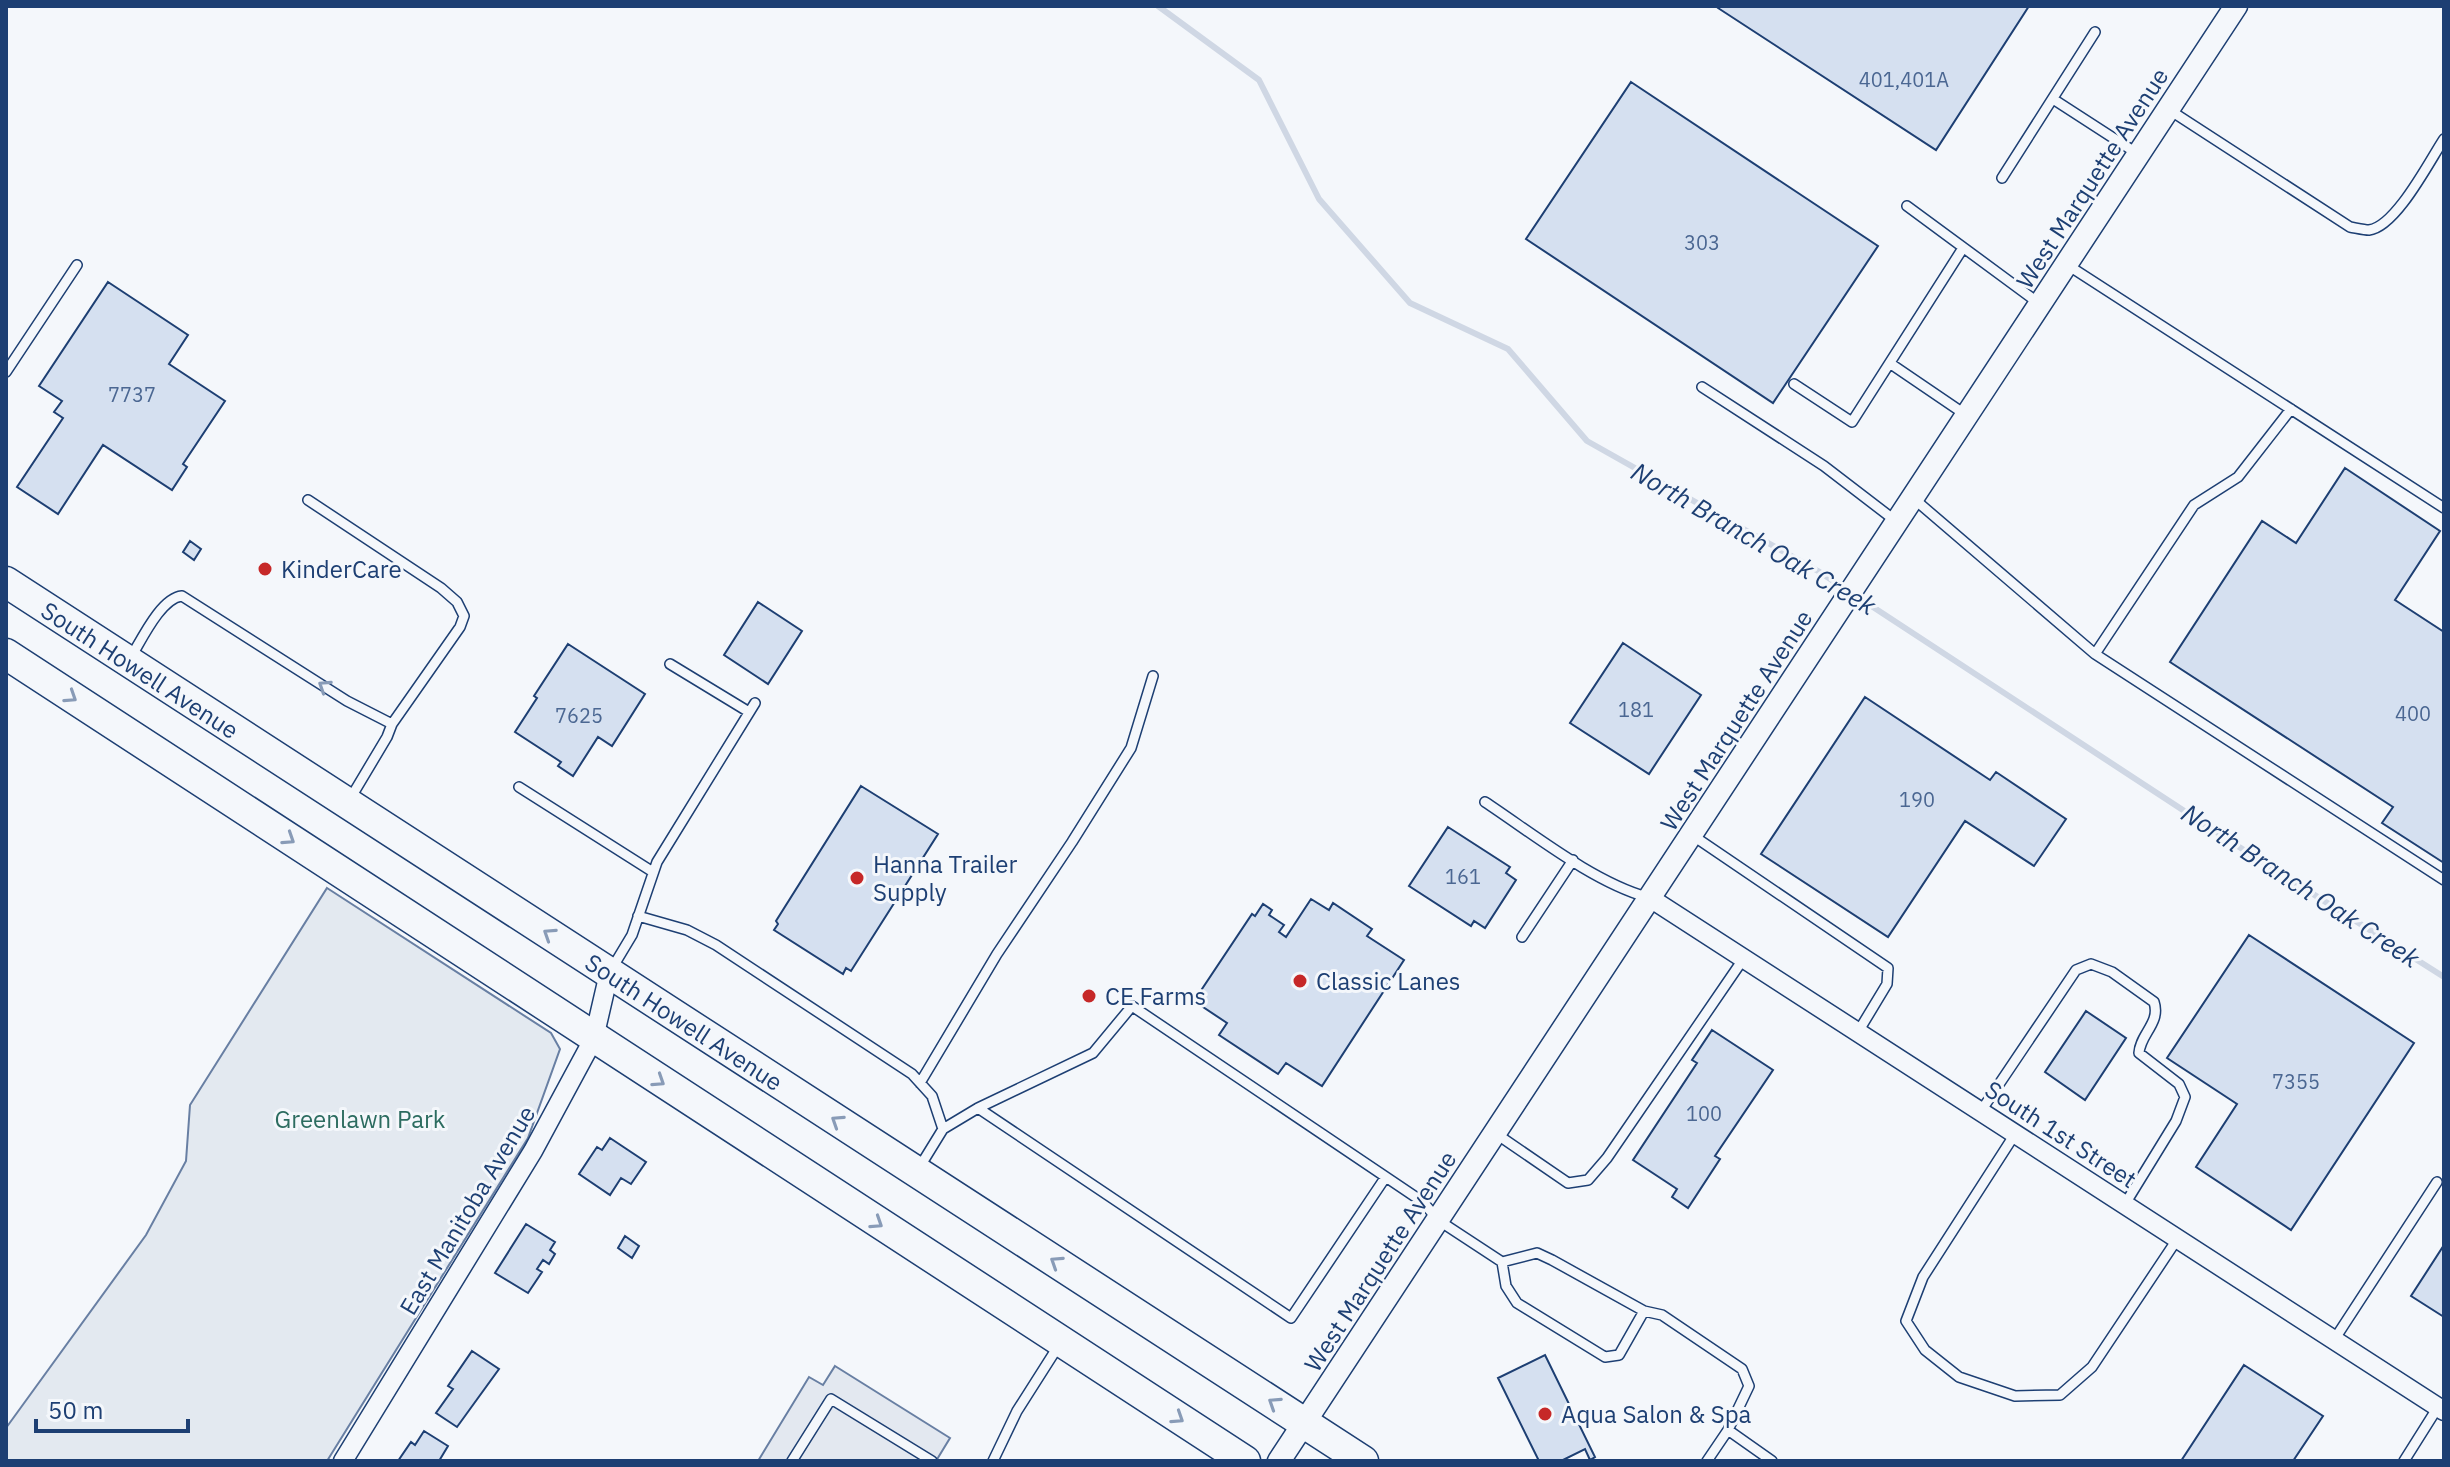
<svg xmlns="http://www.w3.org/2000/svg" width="2450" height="1467" font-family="'IBM Plex Sans',sans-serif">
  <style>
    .green { fill: #e3e9f0; stroke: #687fa3; stroke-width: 2 }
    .parking { fill: #e3e8f0; stroke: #687fa3; stroke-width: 2 }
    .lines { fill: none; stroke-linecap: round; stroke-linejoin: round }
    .stream { stroke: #cfd7e4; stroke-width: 6 }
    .building { fill: #d5e0f0; stroke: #1d3f73; stroke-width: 2 }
    .service-casing { stroke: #1d3f73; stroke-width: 12 }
    .minor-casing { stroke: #1d3f73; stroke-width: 21 }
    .tertiary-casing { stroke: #1d3f73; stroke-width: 25 }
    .primary-casing { stroke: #1d3f73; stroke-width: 33 }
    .service { stroke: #f4f7fb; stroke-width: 9 }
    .minor { stroke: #f4f7fb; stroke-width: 18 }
    .tertiary { stroke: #f4f7fb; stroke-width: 22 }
    .primary { stroke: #f4f7fb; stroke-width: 30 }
    .oneway { stroke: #889bb7 }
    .poi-dot { fill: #c62828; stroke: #f4f7fb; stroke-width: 3 }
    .labels { text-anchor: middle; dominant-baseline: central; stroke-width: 6; stroke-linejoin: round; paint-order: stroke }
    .number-label { font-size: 20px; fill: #4b6792 }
    .street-label { font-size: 24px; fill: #1d3f73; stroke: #f4f7fb }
    .poi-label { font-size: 24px; fill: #1d3f73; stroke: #f4f7fb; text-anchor: start }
    .park-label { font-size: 24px; fill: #2c6c60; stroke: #f4f7fb }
    .water-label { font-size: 26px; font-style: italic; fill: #1d3f73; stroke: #f4f7fb }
  </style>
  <rect width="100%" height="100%" fill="#f4f7fb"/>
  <path class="green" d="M327,888L551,1033L560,1049L528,1138L327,1461H6V1428L146,1235L186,1161L190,1105Z"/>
  <path class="parking" d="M835,1366L950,1438L936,1461H758L809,1377L823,1385Z"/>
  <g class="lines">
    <path class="stream" d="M1158,6L1259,80L1319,199L1410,303L1508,349L1587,441L1818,571L2253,856L2444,977"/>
  </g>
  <path class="building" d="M1719,6H2029L1936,150L1718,8Z
    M1631,82L1878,246L1773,403L1526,239Z
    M108,282L188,335L169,364L225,401L183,464L187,467L172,490L103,445L58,514L17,487L63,418L54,412L62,401L39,386Z
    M2345,468L2440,531L2395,600L2444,632V863L2382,823L2393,807L2170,662L2262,521L2296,543Z
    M190,541L201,549L194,560L183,552Z
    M758,602L802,631L768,684L724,655Z
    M1623,643L1701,695L1649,774L1570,723Z
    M568,644L645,694L612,746L598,737L573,776L558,766L561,762L515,732L537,698L534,696Z
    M1865,697L1990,780L1996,772L2066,819L2034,866L1965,821L1888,937L1761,854Z
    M861,786L938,834L851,971L846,968L843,974L774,930L778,924L776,921Z
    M1448,827L1510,867L1506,873L1516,880L1485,928L1474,921L1471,926L1409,886Z
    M1311,899L1329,910L1333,903L1372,929L1367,936L1404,960L1322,1086L1286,1063L1278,1074L1219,1035L1227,1023L1194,1001L1252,914L1255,916L1263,904L1272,910L1269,915L1284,925L1279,932L1286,937Z
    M2249,935L2414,1043L2291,1230L2196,1167L2237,1104L2167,1058Z
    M2086,1011L2126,1038L2085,1100L2045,1072Z
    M1712,1030L1773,1070L1715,1156L1720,1159L1688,1208L1672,1197L1677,1189L1633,1160L1697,1063L1692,1060Z
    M610,1138L646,1162L631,1184L621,1178L610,1195L579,1174L597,1147L602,1150Z
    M526,1224L555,1242L550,1250L555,1254L549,1264L543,1260L537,1269L542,1272L528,1293L495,1273Z
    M625,1236L639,1246L632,1258L618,1248Z
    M2444,1245V1317L2411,1296Z
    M472,1351L499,1369L457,1427L436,1413L453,1389L448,1386Z
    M1545,1355L1595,1457L1590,1460L1585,1449L1561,1461H1539L1498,1378Z
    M2244,1365L2323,1416L2293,1461H2181Z
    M424,1431L448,1446L439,1461H398L411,1442L415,1445Z"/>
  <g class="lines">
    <defs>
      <path id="service" d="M2053,99L2138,154
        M2168,109L2350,227C2356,228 2364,230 2369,230C2396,227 2430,160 2444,139
        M2002,178L2095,32
        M1907,206L2040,304
        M2066,264L2444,508
        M1891,364L1966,415
        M6,372L77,265
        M1794,384L1852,422L1963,248
        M1702,387L1824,466L1897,522
        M1913,498L2095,654L2444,880
        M308,500L441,588L457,602L464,616L460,627L392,724L387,737L350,799
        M2095,654L2194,505L2238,477L2291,409
        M131,657C142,639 161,598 182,596L347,701L392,724
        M670,664L749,712
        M519,787L653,872
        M1485,802C1532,833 1593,882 1647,897
        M1692,835L1888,968L1887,984L1858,1032
        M638,916L687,930L716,945L912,1074L932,1096L943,1129L919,1168
        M1522,937L1573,860
        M611,970L632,935L657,862L755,703
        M920,1083L997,954L1072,842L1131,748L1153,676
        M978,1108L1291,1318L1385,1178
        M1981,1111L2076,970L2091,964L2112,972L2154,1002C2161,1023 2140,1034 2139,1053L2179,1084L2185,1097L2176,1121L2125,1204
        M943,1129L978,1108L1093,1053L1132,1006L1423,1202L1438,1220L1502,1262L1537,1253L1552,1260L1644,1311L1662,1315L1742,1369L1749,1386L1728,1430
        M1495,1133L1568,1183L1588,1180L1607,1158L1744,958
        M2015,1134L1923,1277L1906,1321L1925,1350L1959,1377L2015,1396L2060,1395L2092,1367L2178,1238
        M1502,1262L1506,1286L1517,1303L1605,1357L1619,1355L1644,1311
        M2334,1340L2437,1182
        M792,1461L831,1399L932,1461
        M993,1461L1017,1411L1059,1345
        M1707,1461L1728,1430L1772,1461
        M2404,1461L2438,1407"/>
      <path id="minor" d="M1650,898L2444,1411
        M343,1461L533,1151L594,1038L609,973"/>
      <path id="tertiary" d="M1279,1461L2236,6"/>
      <path id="primary" d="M6,582L1363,1461
        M6,654L1245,1461"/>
    </defs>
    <use href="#service" class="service-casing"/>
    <use href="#minor" class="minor-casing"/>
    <use href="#tertiary" class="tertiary-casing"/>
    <use href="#primary" class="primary-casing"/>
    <use href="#service" class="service"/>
    <use href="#minor" class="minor"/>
    <use href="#tertiary" class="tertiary"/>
    <use href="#primary" class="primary"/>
  </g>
  <defs><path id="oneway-chevron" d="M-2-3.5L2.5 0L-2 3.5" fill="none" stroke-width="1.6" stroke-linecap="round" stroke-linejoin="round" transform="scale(2)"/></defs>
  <g class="oneway">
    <use href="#oneway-chevron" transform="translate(324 686) rotate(-147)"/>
    <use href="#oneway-chevron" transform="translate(71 697) rotate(33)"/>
    <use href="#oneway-chevron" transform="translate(289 839) rotate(33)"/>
    <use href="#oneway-chevron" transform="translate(549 934) rotate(-147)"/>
    <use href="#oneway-chevron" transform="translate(659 1081) rotate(33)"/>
    <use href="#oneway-chevron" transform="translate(837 1121) rotate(-147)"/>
    <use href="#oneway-chevron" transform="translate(877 1223) rotate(33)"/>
    <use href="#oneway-chevron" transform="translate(1056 1262) rotate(-147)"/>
    <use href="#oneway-chevron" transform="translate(1274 1403) rotate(-147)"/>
    <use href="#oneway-chevron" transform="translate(1178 1418) rotate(33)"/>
  </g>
  <g class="poi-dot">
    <circle cx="265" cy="569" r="8"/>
    <circle cx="857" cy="878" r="8"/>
    <circle cx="1300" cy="981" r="8"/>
    <circle cx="1089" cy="996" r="8"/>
    <circle cx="1545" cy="1414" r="8"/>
  </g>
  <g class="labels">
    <g class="number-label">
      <text x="1904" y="79">401,401A</text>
      <text x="1702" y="242">303</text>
      <text x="132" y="394">7737</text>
      <text x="1636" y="709">181</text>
      <text x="2413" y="713">400</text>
      <text x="579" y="715">7625</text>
      <text x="1917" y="799">190</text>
      <text x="1463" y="876">161</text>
      <text x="2296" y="1081">7355</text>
      <text x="1704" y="1113">100</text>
    </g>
    <g class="street-label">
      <text transform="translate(2092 178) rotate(-57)">West Marquette Avenue</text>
      <text transform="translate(140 670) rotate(33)">South Howell Avenue</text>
      <text transform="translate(1736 720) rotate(-57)">West Marquette Avenue</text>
      <text transform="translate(684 1022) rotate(33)">South Howell Avenue</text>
      <text transform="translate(2061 1134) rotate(33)">South 1st Street</text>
      <text transform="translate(467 1210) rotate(-59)">East Manitoba Avenue</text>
      <text transform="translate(1380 1261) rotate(-57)">West Marquette Avenue</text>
    </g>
    <g class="poi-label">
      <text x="281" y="569">KinderCare</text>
      <text x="873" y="864">Hanna Trailer<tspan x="873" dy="28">Supply</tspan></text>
      <text x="1316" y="981">Classic Lanes</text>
      <text x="1105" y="996">CE Farms</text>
      <text x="1561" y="1414">Aqua Salon &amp; Spa</text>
    </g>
    <g class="park-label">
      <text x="360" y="1119">Greenlawn Park</text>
    </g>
    <g class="water-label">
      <text transform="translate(1754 538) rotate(30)">North Branch Oak Creek</text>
      <text transform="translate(2301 885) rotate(33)">North Branch Oak Creek</text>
    </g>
  </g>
  <rect width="2450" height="1467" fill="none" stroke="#1d3f73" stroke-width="16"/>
  <path d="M36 1419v12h152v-12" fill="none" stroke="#1d3f73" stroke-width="4"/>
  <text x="48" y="1419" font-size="24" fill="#1d3f73" stroke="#f4f7fb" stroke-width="6" paint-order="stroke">50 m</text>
</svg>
